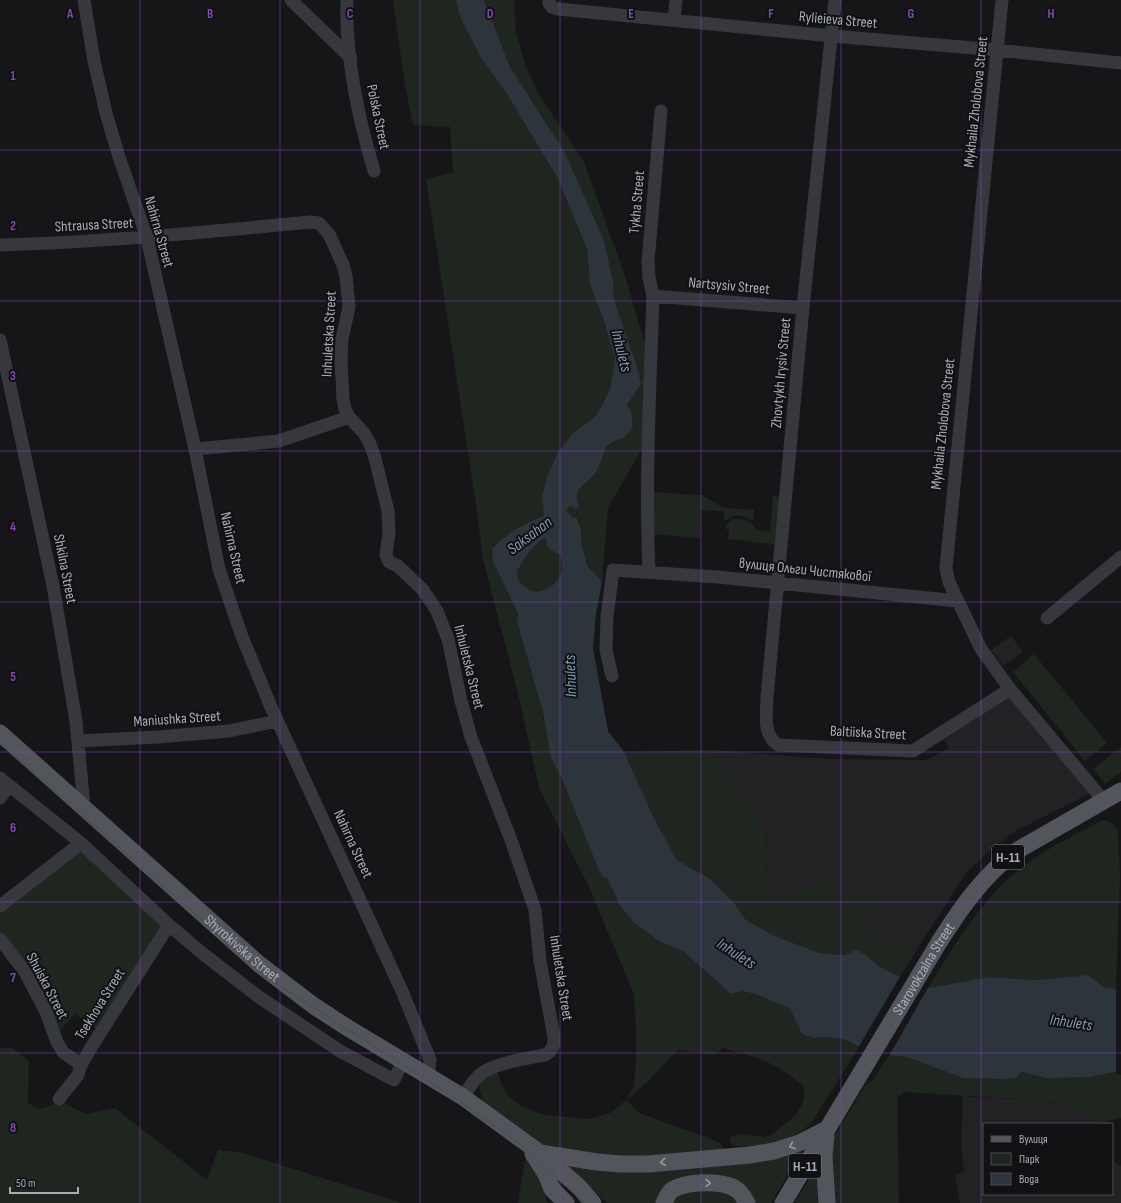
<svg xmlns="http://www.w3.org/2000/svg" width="1121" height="1203" font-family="'Sofia Sans Condensed',sans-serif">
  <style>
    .built { fill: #222225 }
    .green { fill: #1e261f }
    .water { fill: #2c353c; fill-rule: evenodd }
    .pier { fill: #161618 }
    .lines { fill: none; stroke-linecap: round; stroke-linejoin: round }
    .minor { stroke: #37383d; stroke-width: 13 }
    .major { stroke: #53555c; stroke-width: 17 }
    .tram { stroke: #4a4c52; stroke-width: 1 }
    .oneway { stroke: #979ba6 }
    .grid { fill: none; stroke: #8446be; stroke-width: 1; stroke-opacity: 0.55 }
    .labels { text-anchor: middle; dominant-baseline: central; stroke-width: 4; stroke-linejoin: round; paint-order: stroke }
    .shield { fill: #111113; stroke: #7b7e86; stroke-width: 1 }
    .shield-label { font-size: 14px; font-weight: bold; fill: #a8adb8 }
    .street-label { font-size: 15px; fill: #a8adb8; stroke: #111113 }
    .water-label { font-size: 16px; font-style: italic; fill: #7f9bb3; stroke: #111113 }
    .grid-label { font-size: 13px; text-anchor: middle; font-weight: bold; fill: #8446be; stroke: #111113; stroke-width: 4; stroke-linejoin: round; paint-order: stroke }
  </style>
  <rect width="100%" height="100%" fill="#161618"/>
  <path class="built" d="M1011,636L1023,652L1003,666L991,650Z
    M1008,695L1091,793L978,850L966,873L915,953L894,935L880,945L857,924L873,913L842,899L828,877L788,905L765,893V874L769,855L766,836L761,824L713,750L830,759L927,760L949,748L944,740Z
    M963,1096L1049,1101L1102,1122V1124H984V1194H1112V1160L1121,1166V1203H960L955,1176L964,1171L961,1146Z"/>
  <path class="green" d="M393,0H456L460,17L481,58L505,91L557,177L587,249L590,284L604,321L615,359L610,389L596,416L572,434L558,452L547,476L542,497L544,516L523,524L502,539L493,562L518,613L517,620L521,636L543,714L551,758L562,779L598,868L610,882L618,903L634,923L661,942L684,952L731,994L743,991L758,995L790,1009L802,1034L813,1038L823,1037L844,1039L859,1047L812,1122C796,1140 772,1145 749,1146C743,1146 737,1147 731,1144L729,1138C747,1128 756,1142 772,1135C788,1120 807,1113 804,1087C793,1077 779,1067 765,1061C752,1056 737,1053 723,1048L715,1055L678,1050L646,1083L626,1100L639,1113L719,1142L723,1147L720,1152L621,1160L546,1147L483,1102L480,1091V1081L497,1071L501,1083L509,1097L523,1107L544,1115L588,1119L610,1113L626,1100L634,1086L636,1060V1028L634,994L588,885L539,788L520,702L483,559L476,505L426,179L453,172L450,127L413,125L405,85Z
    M484,0H514L516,32L526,67L539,95L584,162L624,273L647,351V440L608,508L602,582L587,565L581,543V530L577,518H573L566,510L570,506L579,505L577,497L578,490L595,474L601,462L606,447L614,441L623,438L629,433L633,426L631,410L627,405L640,384L635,360L614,300L613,281L604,240L564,151L510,67Z
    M648,492L702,495L724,508L754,510L753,520C745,516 735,512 727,520L724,519V512L722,511L701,510L700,538L648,534Z
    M773,496L782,497L778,545L728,539L729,530L726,529L727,524L733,519C743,518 752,522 757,530L770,531Z
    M545,538L548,541L547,546L549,549L560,555C561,559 562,563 562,567C562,581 547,594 533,591C528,590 522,584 518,580C518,577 517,573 518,570C522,561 536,543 545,538Z
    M1034,654L1107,743L1085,761L1013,672Z
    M1121,747V772L1105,784L1093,769Z
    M713,750L761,824L766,837L769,855L765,874V893L788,905L791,894L828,877L842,899L868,887L879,907L873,913L858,924L880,945L894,935L915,953L900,977L878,966L867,956L819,953L773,935L746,920L734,903L709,878L677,860L654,818L624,752Z
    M1102,820C1110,821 1114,823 1118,831L1120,876L1116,989L1105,988L1088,975L1038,980L989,977L928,988C951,950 981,900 1016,872C1041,851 1073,836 1102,820Z
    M1018,830L997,844L966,873L978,850Z
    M81,847L162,924L95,1029L75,1014L57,1034L27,969L0,932V910Z
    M0,1048H12L29,1061L28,1103L39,1109L62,1102L86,1114L115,1108L207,1180L218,1150L243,1153L402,1203H0Z
    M1046,1052L1121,1073V1118L1102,1122L1049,1101L904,1092L897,1098L899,1203H830L827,1186L834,1137L866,1084L872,1081L890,1054L907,1057L963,1078L1006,1079L1016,1078Z
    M806,1144L771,1203H751L711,1180L660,1203H607L560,1160L599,1167Z
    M525,1159L539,1179L548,1203H518Z
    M819,1172L824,1203H795L812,1174Z
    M727,1188L744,1203H667L673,1194Z"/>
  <path class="water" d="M456,0H484L510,67L564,151L604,240L613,281L614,300L635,360L641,384L627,405L631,410L633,426L629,433L623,438L614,441L606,447L601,462L595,474L578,490L577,497L579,507L576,509L570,506L566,510L573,518H577L581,530V543L587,565L602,582L596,614L593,648L608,731L624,752L654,818L677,860L709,878L734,903L746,920L773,935L819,953L844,955L857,950L867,956L878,966L900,977L928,988L989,977L1038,980L1088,975L1105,988L1121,989V1073L1115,1072L1089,1077L1046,1078L1022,1072L1016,1078L1006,1079L963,1078L907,1057L878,1054L868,1049L859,1047L844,1039L823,1037L813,1038L802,1034L790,1009L758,995L743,991L731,994L684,952L661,942L634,923L618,903L615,894L607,878L603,877L598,868L562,779L551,758L543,713L521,636L517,620L518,613L493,562L492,549C508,532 522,524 544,516L542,497L547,476L558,452L572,434L596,416L610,389L615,359L604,321L590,284L587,249L557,177L505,91L481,58L460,17ZM545,538L547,541V546L549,549L560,555C561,559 562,563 562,568C562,581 546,594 533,591C528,590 522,584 518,580C518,577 517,573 518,570C522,561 536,542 545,538Z"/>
  <path class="pier" d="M901,975L929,986L889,1056H877L858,1048Z
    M1116,987H1121V1075L1116,1074Z"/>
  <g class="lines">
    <path class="minor" d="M84,0L94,61L106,113L119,157L147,238L195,449L219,569L241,634L271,707L402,991L430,1060L428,1076
      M291,0L351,58
      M347,0C345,57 358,117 374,171
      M549,0V3L552,7L558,9L832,36L997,50L1121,63
      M835,0L803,308L767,697C767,713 762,735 778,745L913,751L1010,689
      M1002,0L946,568L949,582L958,601L981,649L1010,689L1104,801
      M674,20L676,0
      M0,245C104,242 207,232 310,222L319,223L329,234L343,265L346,276L349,307L342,339L341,361L343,399L345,409L349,417L364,433L370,444L375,458L388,511L389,532L386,555L389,562L398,566L423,590L437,611L448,639L461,701L471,737L511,840L535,910L540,961L554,1037C554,1046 553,1050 545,1055C529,1058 495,1063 482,1073C474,1079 469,1088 463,1097
      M653,296L803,308
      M0,340L53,586L76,721L84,807
      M195,449L279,441L349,417
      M649,572C645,480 650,388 653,296L649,278L648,262L661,111
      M1047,618L1121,557
      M612,676L606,650L607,617L613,570L718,577L958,601
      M78,741L158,737L229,731L277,721
      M0,778L81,843L169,925L202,953L259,997L340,1051L394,1080L403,1061
      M0,798L9,786
      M0,906L81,843
      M0,939L25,972L46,1012L57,1042L63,1052L81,1065
      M59,1099L78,1075L81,1065L92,1046L169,925"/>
    <g class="major">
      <path id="s1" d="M0,733L259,964L314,1006L348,1028L463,1097L540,1153L579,1187L593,1203"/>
      <path d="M826,1136L824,1156L827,1203"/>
      <path d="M540,1153L597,1162L620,1164H648L750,1155L774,1151L799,1143L827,1129"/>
      <path d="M533,1154L546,1174L552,1189L566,1203"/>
      <path d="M664,1203C666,1199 668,1193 672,1190C686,1181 722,1180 736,1189C741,1192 744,1198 747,1203"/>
      <path id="s2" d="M783,1203L938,944C960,909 984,874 1018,850L1121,791"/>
    </g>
    <path class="tram" d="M0,742L266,977L450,1095L485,1119L521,1145L557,1177L584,1203"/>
  </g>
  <defs><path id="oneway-chevron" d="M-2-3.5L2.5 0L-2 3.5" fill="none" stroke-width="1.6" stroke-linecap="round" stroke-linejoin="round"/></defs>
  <g class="oneway">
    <use href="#oneway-chevron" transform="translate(792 1146) rotate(158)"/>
    <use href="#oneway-chevron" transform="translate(663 1162) rotate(175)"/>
    <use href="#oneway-chevron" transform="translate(708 1183) rotate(1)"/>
  </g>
  <path class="grid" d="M140,0V1203M280,0V1203M420,0V1203M560,0V1203M701,0V1203M841,0V1203M981,0V1203M0,150H1121M0,301H1121M0,451H1121M0,602H1121M0,752H1121M0,902H1121M0,1053H1121"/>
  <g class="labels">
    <g class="shield">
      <rect x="992" y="845" width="32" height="24" rx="3"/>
      <rect x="789" y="1154" width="32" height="24" rx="3"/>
    </g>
    <g class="shield-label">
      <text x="1008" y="857">Н-11</text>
      <text x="805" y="1166">Н-11</text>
    </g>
    <g class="street-label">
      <text transform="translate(838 20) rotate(5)">Rylieieva Street</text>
      <text transform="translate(976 102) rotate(-84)">Mykhaila Zholobova Street</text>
      <text transform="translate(378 117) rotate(78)">Polska Street</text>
      <text transform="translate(637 202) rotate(-85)">Tykha Street</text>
      <text transform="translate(94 225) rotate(-3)">Shtrausa Street</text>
      <text transform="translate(159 232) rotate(74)">Nahirna Street</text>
      <text transform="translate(729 286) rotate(5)">Nartsysiv Street</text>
      <text transform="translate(329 334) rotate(-87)">Inhuletska Street</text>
      <text transform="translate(781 373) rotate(-85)">Zhovtykh Irysiv Street</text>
      <text transform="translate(943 424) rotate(-84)">Mykhaila Zholobova Street</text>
      <text transform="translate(233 548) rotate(77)">Nahirna Street</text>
      <text transform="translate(65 569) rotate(79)">Shkilna Street</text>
      <text transform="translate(805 570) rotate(6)">вулиця Ольги Чистякової</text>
      <text transform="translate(469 667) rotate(76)">Inhuletska Street</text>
      <text transform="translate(177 719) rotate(-4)">Maniushka Street</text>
      <text transform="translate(868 733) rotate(3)">Baltiiska Street</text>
      <text transform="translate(353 844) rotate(65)">Nahirna Street</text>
      <text stroke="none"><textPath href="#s1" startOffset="324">Shyrokivska Street</textPath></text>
      <text stroke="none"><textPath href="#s2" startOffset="273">Starovokzalna Street</textPath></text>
      <text transform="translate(561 978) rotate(81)">Inhuletska Street</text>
      <text transform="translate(47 986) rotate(62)">Shuiska Street</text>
      <text transform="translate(100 1004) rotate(-58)">Tsekhova Street</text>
    </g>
    <g class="water-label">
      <text transform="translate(621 351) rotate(76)">Inhulets</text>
      <text transform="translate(530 536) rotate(-37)">Saksahan</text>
      <text transform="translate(571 676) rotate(-92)">Inhulets</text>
      <text transform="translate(736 954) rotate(33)">Inhulets</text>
      <text transform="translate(1071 1023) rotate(8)">Inhulets</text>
    </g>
  </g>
  <g class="grid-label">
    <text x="70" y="18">A</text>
    <text x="210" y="18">B</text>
    <text x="350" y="18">C</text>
    <text x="490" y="18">D</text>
    <text x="631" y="18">E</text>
    <text x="771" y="18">F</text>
    <text x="911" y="18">G</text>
    <text x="1051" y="18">H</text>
    <text x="13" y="80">1</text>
    <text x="13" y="230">2</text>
    <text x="13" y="380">3</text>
    <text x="13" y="531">4</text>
    <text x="13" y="681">5</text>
    <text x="13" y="832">6</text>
    <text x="13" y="982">7</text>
    <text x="13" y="1132">8</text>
  </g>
  <rect x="983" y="1123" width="130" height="72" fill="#111113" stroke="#4d4f55"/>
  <rect x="991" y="1136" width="20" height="6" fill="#53555c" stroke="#4d4f55"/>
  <text x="1019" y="1143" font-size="12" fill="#a8adb8">Вулиця</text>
  <rect x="991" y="1153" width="20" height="12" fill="#1e261f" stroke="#4d4f55"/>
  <text x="1019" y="1163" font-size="12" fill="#a8adb8">Парк</text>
  <rect x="991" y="1173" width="20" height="12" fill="#2c353c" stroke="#4d4f55"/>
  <text x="1019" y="1183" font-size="12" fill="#a8adb8">Вода</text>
  <path d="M10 1187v6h68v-6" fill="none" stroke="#a8adb8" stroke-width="2"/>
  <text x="16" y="1187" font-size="12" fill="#a8adb8" stroke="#111113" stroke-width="3" paint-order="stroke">50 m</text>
</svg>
